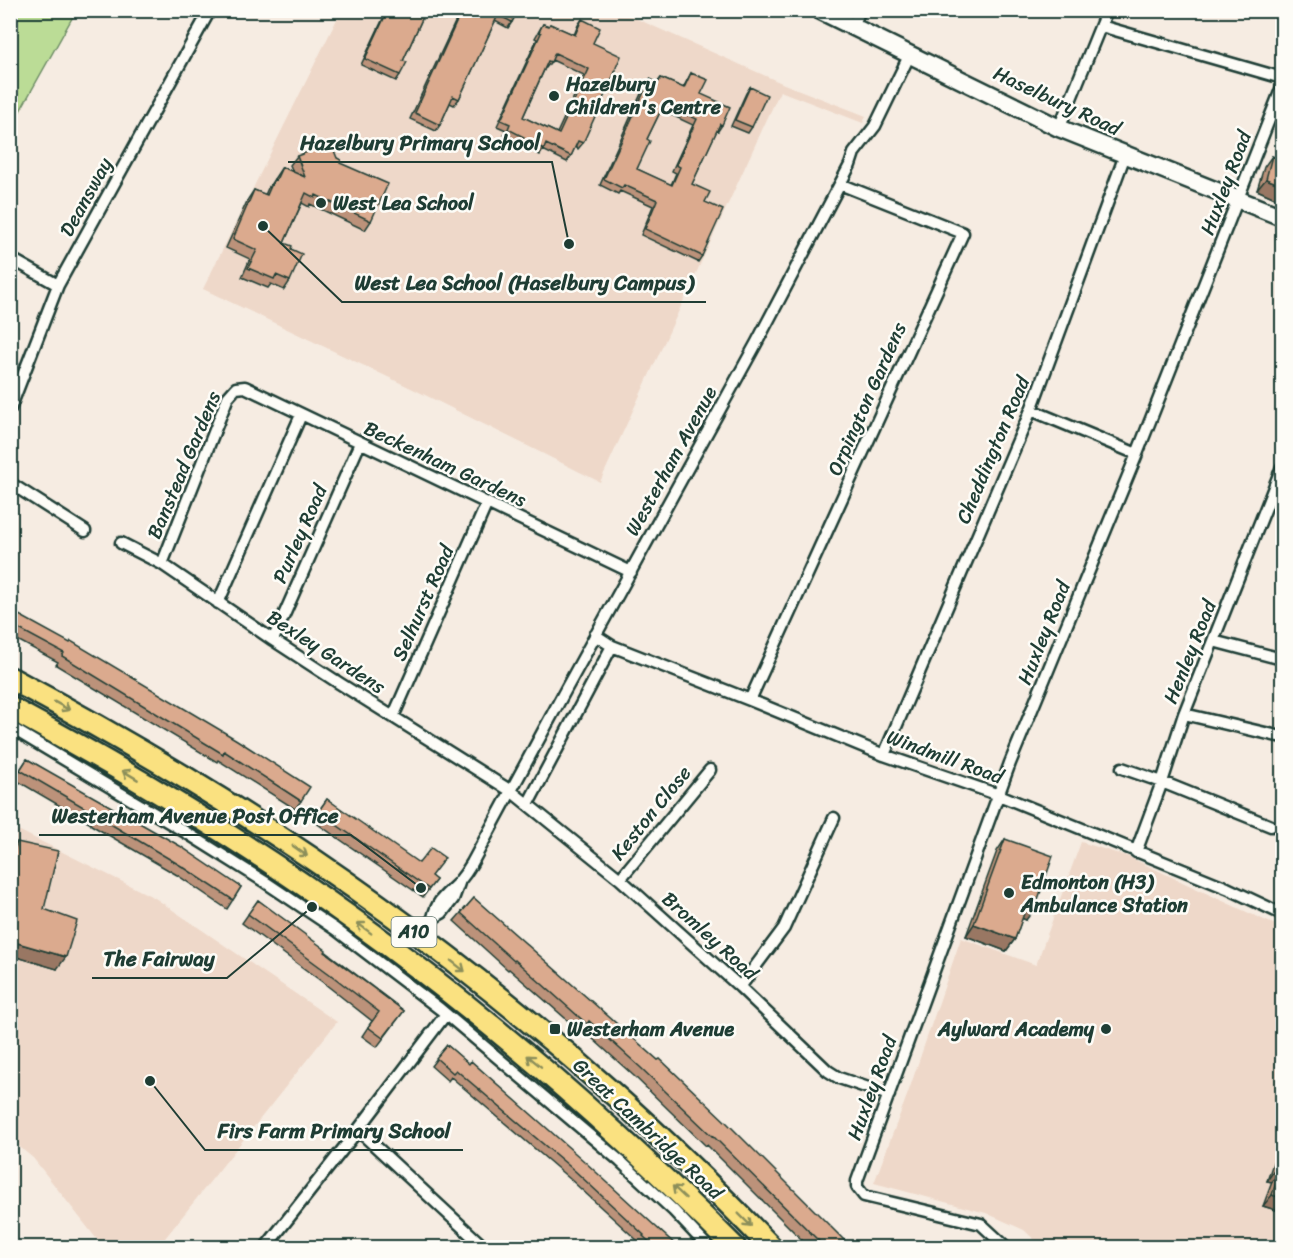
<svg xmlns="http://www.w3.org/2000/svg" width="1293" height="1258" font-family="Sriracha,sans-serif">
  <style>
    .built { fill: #eed8c9 }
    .green { fill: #bbdc96; stroke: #6d8c65; stroke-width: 1.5 }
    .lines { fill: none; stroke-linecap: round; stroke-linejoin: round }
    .street-casing { stroke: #1f3d34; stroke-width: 15 }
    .secondary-casing { stroke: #1f3d34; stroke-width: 21 }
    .highway-casing { stroke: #1f3d34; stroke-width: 26 }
    .street { stroke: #fdfcf7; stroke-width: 10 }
    .secondary { stroke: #fdfcf7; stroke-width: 16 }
    .highway { stroke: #fae180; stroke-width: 21 }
    .wall { fill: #bc927a; stroke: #1f3d34; stroke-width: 1.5; fill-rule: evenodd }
    .shaded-wall { fill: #997763; stroke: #1f3d34; stroke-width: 1.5 }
    .building { fill: #dbaa8e; stroke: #1f3d34; stroke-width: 1.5; fill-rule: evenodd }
    .oneway { stroke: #8c8f5a }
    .poi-dot { fill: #1f3d34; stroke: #fdfcf7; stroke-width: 2 }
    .labels { text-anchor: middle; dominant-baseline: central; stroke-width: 5; stroke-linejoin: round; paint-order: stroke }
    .shield { fill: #fdfcf7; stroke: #62766e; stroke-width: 1.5 }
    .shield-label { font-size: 18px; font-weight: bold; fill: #1f3d34 }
    .poi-label { font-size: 20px; font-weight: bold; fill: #1f3d34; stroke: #fdfcf7; text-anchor: start }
    .street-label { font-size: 20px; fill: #1f3d34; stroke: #fdfcf7 }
    .leader { fill: none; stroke: #1f3d34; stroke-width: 2 }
    .callout-dot { fill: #1f3d34; stroke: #fdfcf7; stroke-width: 2 }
    .callout-label { font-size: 21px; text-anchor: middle; font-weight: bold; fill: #1f3d34; stroke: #fdfcf7; stroke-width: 5; stroke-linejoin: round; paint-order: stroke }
  </style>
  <rect width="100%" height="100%" fill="#f6ece2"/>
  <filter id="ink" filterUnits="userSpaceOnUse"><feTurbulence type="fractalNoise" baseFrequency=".0167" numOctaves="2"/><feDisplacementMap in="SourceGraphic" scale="12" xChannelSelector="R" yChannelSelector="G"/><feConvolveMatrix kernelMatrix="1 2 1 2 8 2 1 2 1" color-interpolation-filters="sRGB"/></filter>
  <g filter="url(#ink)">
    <path class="built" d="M341,11H619L784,84L866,116L863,123L780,91L600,482L413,389L203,289Z
      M10,826L155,898L337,1022L158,1247H103L33,1158L11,1140Z
      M1081,842L1129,857L1225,902L1282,928V1247H1042L1024,1230L986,1213L874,1183L908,1093L961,938L1036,965Z"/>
    <path class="green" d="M11,10L76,11L11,127L10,11Z"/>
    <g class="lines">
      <defs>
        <path id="street" d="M853,26L860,10
          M1101,26L1282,78
          M1059,128L1107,10
          M10,258L58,285
          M10,409L58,285L210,10
          M1031,410L1137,454
          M10,483L85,531
          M121,543L162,564L273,640L339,683L511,791L620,879L740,987L828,1071L839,1078L889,1095
          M162,564L228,397L236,388L245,387L631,572
          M218,603L301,415
          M595,635L612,646L750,700L884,755L999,795L1227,888L1282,914
          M273,640L360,443
          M1213,641L1282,659
          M750,700L963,233L840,184
          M1184,714L1282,737
          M393,717L487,503
          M10,727L187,833L265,882L335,929L440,1009L620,1161L674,1211L709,1248
          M884,755L1031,410L1125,155
          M1122,768L1162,782L1271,826
          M528,804L612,646
          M1136,852L1162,782L1184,714L1282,467
          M620,879L710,770
          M433,918C437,900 446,895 458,883C463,877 468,870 472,863L566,689L757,342L850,165L854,153L875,126L910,54
          M419,935L433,918L442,913L453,899L459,883
          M740,987L784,928L834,818
          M358,1130L485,1248
          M265,1248L358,1130L446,1014
          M1007,1248L981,1224L864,1196L857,1187V1181L1010,763L1137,454L1282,87"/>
        <path id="secondary" d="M819,10L1059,128L1282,217"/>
        <path id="highway" d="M10,678C70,710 128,743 186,778C335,868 480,975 610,1091C666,1141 720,1194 772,1248
          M10,708C129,772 246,842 355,921C491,1019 617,1129 735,1248"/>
      </defs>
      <use href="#street" class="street-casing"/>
      <use href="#secondary" class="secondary-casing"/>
      <use href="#highway" class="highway-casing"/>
      <use href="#street" class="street"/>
      <use href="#secondary" class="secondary"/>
      <use href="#highway" class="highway"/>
    </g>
    <path class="wall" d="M387,10H426L403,61L400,75L396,81L361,65Z
      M440,10H518L512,22L508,28L495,21L459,99L454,105L450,103L440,125L436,131L410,119L457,18Z
      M582,19L593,43L583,143L578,149L575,147L571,156L567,162L543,150L540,155L519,145L520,143L504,135L506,130L497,126L537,39L535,38L543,24L549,26L550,24L574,35L578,25ZM552,60L584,75L557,133L523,117L545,68H546Z
      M691,73L701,94L722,125L718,131L717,130L692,184L705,202L702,256L698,262L641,235L653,206L620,191L618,194L600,185L645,85L650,79L657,83L661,78L683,88ZM661,110L693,125L672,171L676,173L671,185L637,169L647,139Z
      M750,87L752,127L748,133L731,126L746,93Z
      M297,156L337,158L371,221L365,230L310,204L309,207L302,203L284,243L291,249L290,281L284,290L271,284L268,288L242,277L250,259L226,248L248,199L254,190L265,195L268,188L282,167L293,172L290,165Z
      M1272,156L1282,160V201L1257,190L1264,167Z
      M10,610L301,801L295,809L218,760L217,762L56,665L58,662L10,636Z
      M27,759L241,887L227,909L177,875L91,825V824L14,779Z
      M327,799L436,880L423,897L312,820Z
      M1005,839L1026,920L1022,918L1015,939L1006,951L966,936L997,851Z
      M17,842L44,909L57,969L11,955L10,956V852Z
      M474,898L852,1248H810L707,1145L706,1146L634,1076L583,1030L581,1032L509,969L508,970L454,921L461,913Z
      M258,900L404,1011L377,1047L362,1036L372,1021L325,984L242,923Z
      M447,1045L653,1225L679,1248H643L638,1243L639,1242L570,1179L451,1077L448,1081L431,1066Z
      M1282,1136V1212L1263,1206L1272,1182L1267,1181Z"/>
    <path class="shaded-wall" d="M1266,179L1282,185V201L1257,190Z
      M1027,905L1035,908L1026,920L1019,917Z
      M974,924L1015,939L1006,951L966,936Z
      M14,942L66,957L57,969L10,955Z
      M1275,1169L1280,1170L1272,1182L1267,1181Z
      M1272,1195L1282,1198V1212L1263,1206Z"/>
    <path class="building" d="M388,10H426L403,61L407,62L400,75L365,59Z
      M457,10H518L512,22L498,15L459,99L453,96L440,125L415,113L461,12Z
      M582,19L600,28L593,43L621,56L615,70H616L583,143L578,141L571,156L546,144L544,149L523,139L524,137L508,129L510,124L501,120L541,33L539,32L543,24L549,26L550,24L575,35ZM555,53L589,69L559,134L523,117L548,61L551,62Z
      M691,73L708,80L701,94L730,107L722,125L720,124L692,184L710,192L705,202L723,210L702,256L645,229L657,200L624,185L622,188L604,179L650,79L658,83L661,78L684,88ZM664,104L697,119L676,165L680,167L672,185L637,169L650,141L647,139Z
      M750,87L767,95L752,127L735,120Z
      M331,143L337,158L341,160L340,163L388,184L371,221L316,195L315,198L306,193L284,243L292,246L291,249L302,254L290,281L276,275L274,279L248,268L257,250L233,239L254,190L267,195L274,179L276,180L282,167L305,177L297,156Z
      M1272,156L1282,160V185L1266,179Z
      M10,610L70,643L71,641L237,740L310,787L301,801L224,751L223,754L62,656L64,653L10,624Z
      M27,759L180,846L241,887L233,900L183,867L97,816V815L20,770Z
      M327,799L419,863L431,848L445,858L431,876L436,880L429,889L318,812Z
      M1005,839L1053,856L1035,908L1027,905L1015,939L974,924Z
      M17,842L58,851L44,909L77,921L66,957L14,942L10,956V864Z
      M474,898L658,1060L660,1059L726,1122L852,1248H826L713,1136V1137L640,1067L589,1021L587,1024L515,960L514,961L461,913Z
      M258,900L326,950L325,952L404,1011L383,1038L368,1027L379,1012L331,975L248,914Z
      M447,1045L469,1064L471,1061L584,1161L679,1248H656L643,1236L644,1235L575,1171L456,1070L453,1073L436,1058Z
      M1282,1148V1198L1272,1195L1280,1170L1275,1169Z"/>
    <defs><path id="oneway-shaft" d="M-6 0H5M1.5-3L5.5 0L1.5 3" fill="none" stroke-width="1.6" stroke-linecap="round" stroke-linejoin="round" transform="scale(1.5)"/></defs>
    <g class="oneway">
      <use href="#oneway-shaft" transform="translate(62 706) rotate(29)"/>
      <use href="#oneway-shaft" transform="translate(130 775) rotate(-149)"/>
      <use href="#oneway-shaft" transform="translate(300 851) rotate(35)"/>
      <use href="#oneway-shaft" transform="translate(364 928) rotate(-143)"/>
      <use href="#oneway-shaft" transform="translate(458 966) rotate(38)"/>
      <use href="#oneway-shaft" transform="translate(534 1061) rotate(-141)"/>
      <use href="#oneway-shaft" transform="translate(679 1192) rotate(-137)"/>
      <use href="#oneway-shaft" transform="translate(745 1220) rotate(45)"/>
    </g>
  </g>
  <g class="poi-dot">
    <circle cx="554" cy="96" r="6"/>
    <circle cx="321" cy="203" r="6"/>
    <circle cx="1009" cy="893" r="6"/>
    <rect x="549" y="1023" width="12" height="12" rx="3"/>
    <circle cx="1106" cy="1029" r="6"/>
  </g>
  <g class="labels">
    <rect class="shield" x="391.5" y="917" width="45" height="30" rx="4.5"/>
    <g class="shield-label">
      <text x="414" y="932">A10</text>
    </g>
    <g class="poi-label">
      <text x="566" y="84">Hazelbury<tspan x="566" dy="23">Children's Centre</tspan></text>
      <text x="333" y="203">West Lea School</text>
      <text x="1021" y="882">Edmonton (H3)<tspan x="1021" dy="23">Ambulance Station</tspan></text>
      <text x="567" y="1029">Westerham Avenue</text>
      <text x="1094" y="1029" text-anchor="end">Aylward Academy</text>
    </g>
    <g class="street-label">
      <text transform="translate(1057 101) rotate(25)">Haselbury Road</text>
      <text transform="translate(1226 183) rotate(-69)">Huxley Road</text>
      <text transform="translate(86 197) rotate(-61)">Deansway</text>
      <text transform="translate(867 399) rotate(-66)">Orpington Gardens</text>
      <text transform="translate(993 450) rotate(-67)">Cheddington Road</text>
      <text transform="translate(671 461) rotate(-61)">Westerham Avenue</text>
      <text transform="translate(445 464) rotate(25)">Beckenham Gardens</text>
      <text transform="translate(184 465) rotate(-67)">Banstead Gardens</text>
      <text transform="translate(300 534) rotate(-66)">Purley Road</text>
      <text transform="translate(423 603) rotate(-66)">Selhurst Road</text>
      <text transform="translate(1044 633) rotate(-68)">Huxley Road</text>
      <text transform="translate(326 652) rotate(33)">Bexley Gardens</text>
      <text transform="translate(1190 652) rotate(-68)">Henley Road</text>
      <text transform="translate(945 757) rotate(20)">Windmill Road</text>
      <text transform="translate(651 813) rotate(-51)">Keston Close</text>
      <text transform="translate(710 936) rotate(42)">Bromley Road</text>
      <text transform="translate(872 1088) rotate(-70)">Huxley Road</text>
      <text transform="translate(648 1129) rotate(43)">Great Cambridge Road</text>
    </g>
  </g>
  <path class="leader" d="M569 244L552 162H288M263 226L342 302H706M421 888L351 835H39M312 907L227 978H92M150 1081L205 1150H463"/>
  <g class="callout-dot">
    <circle cx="569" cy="244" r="6"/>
    <circle cx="263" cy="226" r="6"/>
    <circle cx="421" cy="888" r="6"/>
    <circle cx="312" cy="907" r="6"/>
    <circle cx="150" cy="1081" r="6"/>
  </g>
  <g class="callout-label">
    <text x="420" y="150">Hazelbury Primary School</text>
    <text x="524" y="290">West Lea School (Haselbury Campus)</text>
    <text x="195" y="823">Westerham Avenue Post Office</text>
    <text x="159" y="966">The Fairway</text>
    <text x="334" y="1138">Firs Farm Primary School</text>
  </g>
  <rect width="1293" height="1258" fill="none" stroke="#fdfcf7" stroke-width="36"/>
  <rect x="18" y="18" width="1257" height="1222" fill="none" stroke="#1f3d34" stroke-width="2" filter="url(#ink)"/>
</svg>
